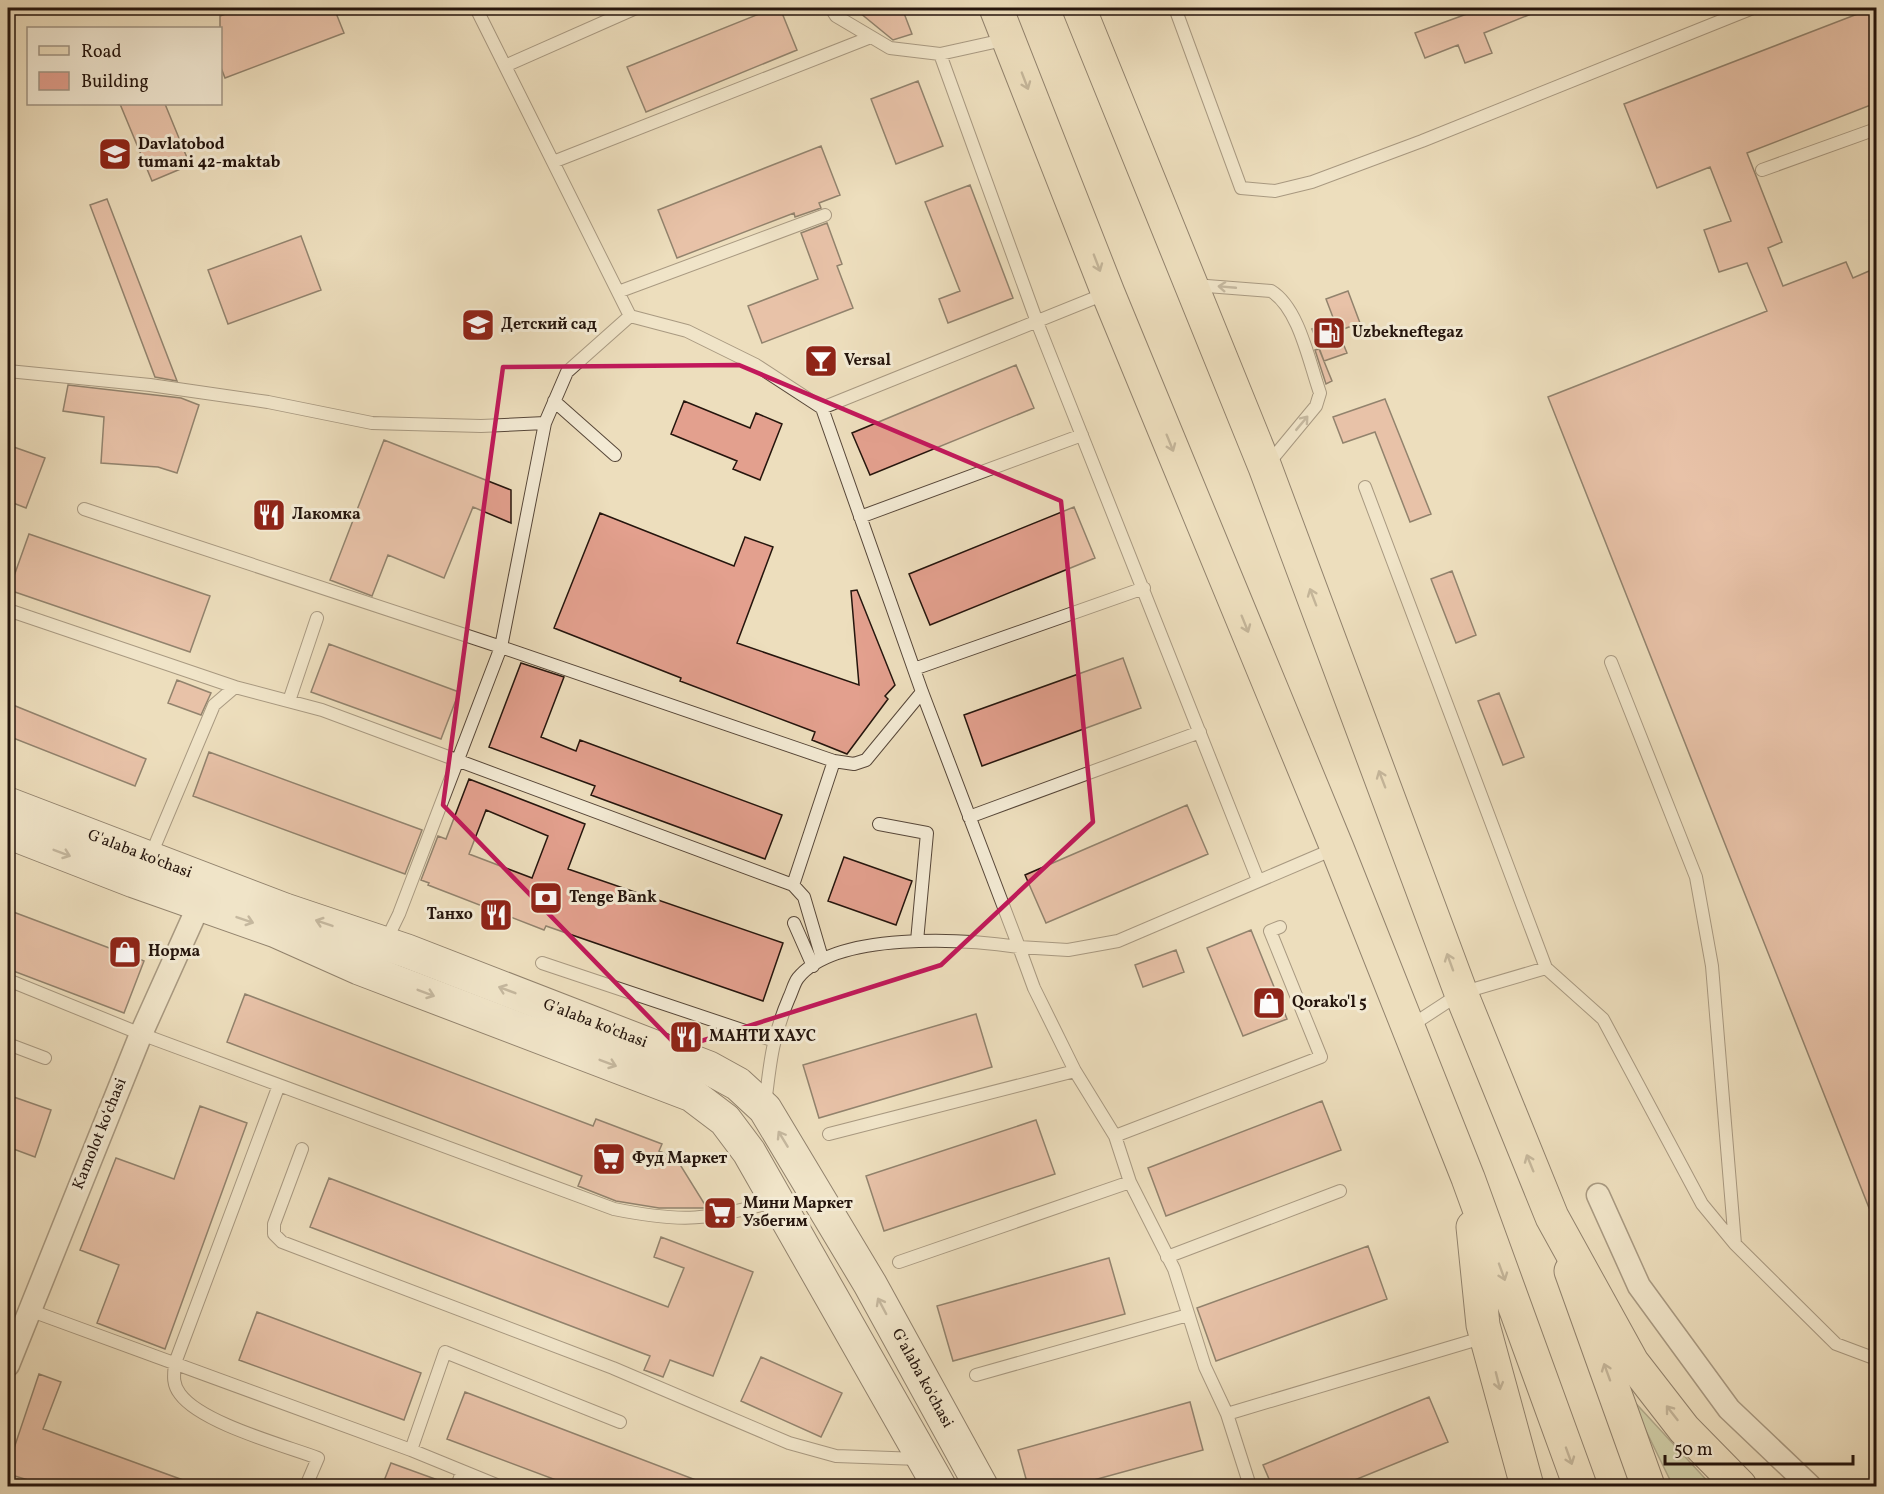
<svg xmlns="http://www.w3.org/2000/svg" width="1884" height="1494" font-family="Vollkorn,serif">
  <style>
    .green { fill: #b2c296; stroke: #6c6c52; stroke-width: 1.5 }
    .building { fill: #e3a08e; stroke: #25150d; stroke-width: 1.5; fill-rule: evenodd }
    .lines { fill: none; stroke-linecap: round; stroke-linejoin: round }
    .service-casing { stroke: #574739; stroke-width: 14 }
    .minor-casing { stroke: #574739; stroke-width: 25 }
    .secondary-casing { stroke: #25150d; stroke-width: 35 }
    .primary-casing { stroke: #25150d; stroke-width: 35 }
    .trunk-casing { stroke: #25150d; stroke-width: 35 }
    .service { stroke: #f3ead4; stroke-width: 12 }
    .minor { stroke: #f3ead4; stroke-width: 22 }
    .secondary { stroke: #f3ead4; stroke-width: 33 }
    .primary { stroke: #eddebd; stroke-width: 33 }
    .trunk { stroke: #eddebd; stroke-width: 33 }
    .oneway { stroke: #93846e }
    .oneway2 { stroke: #968a7a }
    .marked { fill: none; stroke: #c2185b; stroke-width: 4.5; stroke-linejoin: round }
    .labels { text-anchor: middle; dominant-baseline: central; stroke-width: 6; stroke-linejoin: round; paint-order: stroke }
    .poi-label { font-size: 16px; font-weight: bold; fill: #25150d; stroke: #f3ead4; text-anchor: start }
    .street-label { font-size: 16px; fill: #25150d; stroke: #f3ead4 }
  </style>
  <rect width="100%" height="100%" fill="#eddebd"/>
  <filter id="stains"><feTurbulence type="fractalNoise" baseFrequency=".00333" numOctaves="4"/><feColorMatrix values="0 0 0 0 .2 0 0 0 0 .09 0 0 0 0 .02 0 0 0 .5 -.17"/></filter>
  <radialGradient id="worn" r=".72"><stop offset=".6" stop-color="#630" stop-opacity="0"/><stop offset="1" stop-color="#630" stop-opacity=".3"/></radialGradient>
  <path class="green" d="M1629,1396L1712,1486H1673Z"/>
  <path class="building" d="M242,8H334L344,33L225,78L220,65V16Z
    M774,8H780L797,50L646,112L627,67Z
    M854,8H902L912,34L893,40Z
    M1483,8H1546L1484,33L1492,53L1465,63L1458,45L1425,58L1415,33Z
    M1873,8H1876V103L1747,153L1782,242L1768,248L1783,286L1846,262L1853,278L1876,268L1875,1223L1548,397L1767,311L1747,263L1719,272L1704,230L1731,221L1710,167L1657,188L1624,104Z
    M918,81L943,146L896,164L871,99Z
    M120,104H165L190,165L152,181Z
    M821,146L840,195L819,203L821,208L795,217L794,213L677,258L658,210Z
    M970,185L1013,298L948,323L939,299L960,291L925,202Z
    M107,199L177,381L155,377L90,205Z
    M827,223L842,264L837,266L853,308L762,343L748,306L818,279L801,233Z
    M301,236L321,290L228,324L208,270Z
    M1348,291L1360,323L1338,331L1347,353L1324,361L1312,329L1334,320L1326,299Z
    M1319,349L1332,381L1326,384L1315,350Z
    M1016,365L1034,408L870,475L852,433Z
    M68,385L181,398L199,405L177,473L158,467L101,463L104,417L63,411Z
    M1385,399L1431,514L1410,522L1375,432L1343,443L1333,417Z
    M684,401L750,428L756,413L782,424L760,480L733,469L737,461L671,434Z
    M384,440L511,490V523L473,507L444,578L388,555L372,596L330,580Z
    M8,445L45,458L26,508L8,501Z
    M1074,507L1095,558L930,625L909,574Z
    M600,513L734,566L745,537L773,547L737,643L859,685L851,591L857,590L895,685L885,696L888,699L847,754L812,740L815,732L680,681L681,678L554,628Z
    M29,534L210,596L190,652L9,590Z
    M1452,571L1476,635L1456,643L1431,579Z
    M329,644L459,692L441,739L311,692Z
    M1123,658L1141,708L982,766L964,715Z
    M521,663L564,677L541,737L576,751L580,740L782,815L765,859L591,795L595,786L489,747Z
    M177,680L211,693L201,715L168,703Z
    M1499,693L1524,757L1503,765L1478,701Z
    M8,703L146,759L135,786L8,736Z
    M209,752L422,830L405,874L193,796Z
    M469,779L585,824L568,869L783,943L763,1001L546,926L544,930L428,885L429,883L421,880L438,836L446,839ZM486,810L548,836L532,878L469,854Z
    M1187,805L1208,854L1046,923L1025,875Z
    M844,857L912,881L896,925L828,901Z
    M8,910L144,961L124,1013L8,969Z
    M1251,930L1287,1019L1243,1036L1207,948Z
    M1176,950L1184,972L1143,987L1135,965Z
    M245,994L593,1126L596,1119L662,1144L659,1151L676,1158L707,1208H659L616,1201L578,1186L582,1176L227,1042Z
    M976,1014L992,1067L819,1118L803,1065Z
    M8,1095L51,1110L35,1157L8,1147Z
    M1322,1101L1341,1150L1166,1216L1148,1168Z
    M200,1106L247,1123L165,1349L97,1323L119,1265L80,1250L116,1158L174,1179Z
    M1036,1120L1055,1174L884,1231L866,1176Z
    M329,1178L668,1307L684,1268L654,1257L661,1237L753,1272L713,1376L670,1360L663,1377L644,1370L650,1356L310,1227Z
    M1368,1246L1387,1299L1216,1361L1197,1308Z
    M1109,1258L1125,1314L953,1361L937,1306Z
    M257,1312L421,1373L404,1420L239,1360Z
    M761,1357L842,1393L821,1437L741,1401Z
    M39,1374L61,1382L43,1429L194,1484L193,1486H48L8,1474V1466Z
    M465,1392L709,1485V1486H572L447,1439Z
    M1429,1397L1448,1442L1340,1486H1272L1263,1465Z
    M1190,1402L1203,1450L1072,1486H1028L1018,1450Z
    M391,1463L449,1484V1486H382Z"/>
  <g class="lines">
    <defs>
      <path id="service" d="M476,8L630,316
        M831,8L836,16L890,48L940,54L1008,39
        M1175,8L1241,188L1275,191L1312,182L1422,141L1753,8
        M940,54L1037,322L1258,880
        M505,66L636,8
        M553,162L871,37
        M1762,170L1876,129
        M1194,285L1271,291C1299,308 1309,362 1320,393L1316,406L1268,464
        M618,292L825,215
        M8,371L150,385L268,402L372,423L481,426L545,423
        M554,401L615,455
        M822,408L1107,293
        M1365,487L1546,968
        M84,509L501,647L834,761L854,764L866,760L922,692
        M860,517L1082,435
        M8,610L235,687
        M1611,662L1696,877L1712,966L1735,1244
        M914,669L1144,588
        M289,701L317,618
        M969,817L1200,732
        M879,824L927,833L917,941
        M150,857L214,705L235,687L322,710L793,885L804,897L822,958
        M793,885L834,761
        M794,923L813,966
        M385,943L399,914L501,647L545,423L567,372L630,316L687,331L756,365L822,408L922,692L1019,947C964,939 836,931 798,978C794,983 792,992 789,998C772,1038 770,1063 765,1105
        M542,963L772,1040
        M8,980L141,1034L614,1209C682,1223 709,1220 776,1201
        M1409,1027L1461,993L1546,968L1603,1019L1702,1204L1735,1244L1836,1344L1876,1359
        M8,1044L45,1058
        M279,1085L175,1363C174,1374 172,1384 180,1394C201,1423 283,1445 318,1458L306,1486
        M829,1134L1075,1071
        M1115,1136L1321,1057L1270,931L1280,927
        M302,1149L274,1224V1234L282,1242L613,1368L789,1443L836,1456L919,1459
        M1167,1257L1340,1191
        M899,1262L1130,1182
        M29,1310L411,1450L499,1486
        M976,1375L1188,1315
        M1227,1414L1205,1367L1174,1269L1130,1182L1115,1136L1075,1071L1034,988L1019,947L1068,950L1118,941L1336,848
        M411,1450L445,1352L620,1422
        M8,1482L19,1486
        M457,1486L462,1472
        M1250,1486L1227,1414L1485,1337"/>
      <path id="minor" d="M1598,1195L1639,1286L1729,1409L1810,1486
        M8,1365L141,1034L199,905"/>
      <g id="secondary">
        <path id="s1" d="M8,804L285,910L407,951L709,1068L738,1084L765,1109L870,1284L981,1486"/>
        <path d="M8,832L134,881L276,931L359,968L692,1095L725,1120L749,1152L939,1486"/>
      </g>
      <path id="primary" d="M1571,1271L1648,1486"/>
      <path id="trunk" d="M996,8L1108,293L1337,848L1468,1178L1580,1486
        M1079,8L1265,467L1461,993L1552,1217L1632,1362L1684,1429L1740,1486
        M1473,1227L1483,1325L1527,1486"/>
    </defs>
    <use href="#service" class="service-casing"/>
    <use href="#minor" class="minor-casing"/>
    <use href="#secondary" class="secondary-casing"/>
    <use href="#primary" class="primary-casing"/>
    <use href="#trunk" class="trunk-casing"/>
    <use href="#service" class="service"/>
    <use href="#minor" class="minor"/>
    <use href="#secondary" class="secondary"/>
    <use href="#primary" class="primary"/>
    <use href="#trunk" class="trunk"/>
  </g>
  <defs><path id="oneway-shaft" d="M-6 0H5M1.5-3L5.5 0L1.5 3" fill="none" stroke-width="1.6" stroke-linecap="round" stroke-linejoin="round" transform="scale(1.5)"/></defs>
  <g class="oneway">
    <use href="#oneway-shaft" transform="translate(1025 81) rotate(69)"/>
    <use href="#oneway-shaft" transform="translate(1097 263) rotate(69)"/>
    <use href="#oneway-shaft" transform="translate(1170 443) rotate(68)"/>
    <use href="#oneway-shaft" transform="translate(1313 597) rotate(-111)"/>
    <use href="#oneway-shaft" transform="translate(1245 624) rotate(68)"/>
    <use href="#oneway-shaft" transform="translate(1382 779) rotate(-111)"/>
    <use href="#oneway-shaft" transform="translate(1450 962) rotate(-110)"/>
    <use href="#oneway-shaft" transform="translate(1530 1163) rotate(-112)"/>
    <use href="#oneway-shaft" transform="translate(1502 1272) rotate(70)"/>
    <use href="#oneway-shaft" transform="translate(1607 1372) rotate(-110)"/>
    <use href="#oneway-shaft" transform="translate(1498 1381) rotate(76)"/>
    <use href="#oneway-shaft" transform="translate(1672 1413) rotate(-128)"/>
    <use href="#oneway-shaft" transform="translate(1569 1456) rotate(70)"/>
  </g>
  <g class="oneway2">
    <use href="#oneway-shaft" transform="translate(1227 287) rotate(-175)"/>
    <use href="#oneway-shaft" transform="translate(1302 423) rotate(-50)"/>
    <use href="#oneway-shaft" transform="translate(62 853) rotate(21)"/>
    <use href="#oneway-shaft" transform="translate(245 920) rotate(19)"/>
    <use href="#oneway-shaft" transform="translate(324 923) rotate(-161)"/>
    <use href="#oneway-shaft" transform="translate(507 990) rotate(-159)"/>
    <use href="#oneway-shaft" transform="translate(426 993) rotate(21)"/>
    <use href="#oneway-shaft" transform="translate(608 1063) rotate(21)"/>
    <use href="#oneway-shaft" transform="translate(783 1139) rotate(-121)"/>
    <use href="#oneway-shaft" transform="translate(882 1306) rotate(-118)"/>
  </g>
  <path d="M0 0H1884V1494H0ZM739,365L1061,501L1093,822L941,965L679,1048L443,805L503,367Z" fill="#eddebd" fill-opacity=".55" fill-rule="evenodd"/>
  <path class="marked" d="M739,365L1061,501L1093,822L941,965L679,1048L443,805L503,367Z"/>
  <defs>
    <symbol id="school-square" viewBox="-11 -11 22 22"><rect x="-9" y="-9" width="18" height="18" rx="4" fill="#8f2418" stroke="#f3ead4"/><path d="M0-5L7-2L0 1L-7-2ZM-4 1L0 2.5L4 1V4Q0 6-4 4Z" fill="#fff"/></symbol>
    <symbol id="fuel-square" viewBox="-11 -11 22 22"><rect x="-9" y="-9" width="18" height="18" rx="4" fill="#8f2418" stroke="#f3ead4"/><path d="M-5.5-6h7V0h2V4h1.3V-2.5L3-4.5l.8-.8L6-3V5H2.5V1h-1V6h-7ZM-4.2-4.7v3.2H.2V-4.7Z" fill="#fff"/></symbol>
    <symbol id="bar-square" viewBox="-11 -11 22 22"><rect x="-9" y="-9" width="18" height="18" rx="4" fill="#8f2418" stroke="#f3ead4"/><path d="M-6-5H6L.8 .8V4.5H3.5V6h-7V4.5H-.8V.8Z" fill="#fff"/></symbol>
    <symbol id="restaurant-square" viewBox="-11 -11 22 22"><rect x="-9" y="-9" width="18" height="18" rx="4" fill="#8f2418" stroke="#f3ead4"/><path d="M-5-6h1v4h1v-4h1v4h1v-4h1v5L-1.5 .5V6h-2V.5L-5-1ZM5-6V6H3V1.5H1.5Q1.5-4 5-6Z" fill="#fff"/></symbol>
    <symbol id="bank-square" viewBox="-11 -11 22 22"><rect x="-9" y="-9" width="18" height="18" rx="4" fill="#8f2418" stroke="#f3ead4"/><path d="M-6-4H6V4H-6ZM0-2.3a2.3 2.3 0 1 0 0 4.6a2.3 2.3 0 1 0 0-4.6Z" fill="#fff"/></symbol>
    <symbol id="shop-square" viewBox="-11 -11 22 22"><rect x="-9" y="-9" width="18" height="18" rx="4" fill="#8f2418" stroke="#f3ead4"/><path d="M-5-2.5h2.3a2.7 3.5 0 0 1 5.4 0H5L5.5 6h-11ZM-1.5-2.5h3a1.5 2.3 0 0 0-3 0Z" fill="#fff"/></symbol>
    <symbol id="supermarket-square" viewBox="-11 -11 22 22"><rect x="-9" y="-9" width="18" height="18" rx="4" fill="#8f2418" stroke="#f3ead4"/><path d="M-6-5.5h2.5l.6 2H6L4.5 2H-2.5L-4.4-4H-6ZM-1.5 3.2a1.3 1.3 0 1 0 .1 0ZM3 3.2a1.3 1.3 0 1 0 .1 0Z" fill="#fff"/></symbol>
  </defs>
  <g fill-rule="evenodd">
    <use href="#school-square" x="96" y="135" width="38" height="38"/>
    <use href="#school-square" x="459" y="306" width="38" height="38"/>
    <use href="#fuel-square" x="1310" y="314" width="38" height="38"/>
    <use href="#bar-square" x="802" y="342" width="38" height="38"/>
    <use href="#restaurant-square" x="250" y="496" width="38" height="38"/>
    <use href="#bank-square" x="527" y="879" width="38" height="38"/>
    <use href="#restaurant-square" x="477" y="896" width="38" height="38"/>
    <use href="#shop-square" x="106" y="933" width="38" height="38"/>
    <use href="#shop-square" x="1250" y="984" width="38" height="38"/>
    <use href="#restaurant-square" x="667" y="1018" width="38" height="38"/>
    <use href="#supermarket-square" x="590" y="1140" width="38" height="38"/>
    <use href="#supermarket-square" x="701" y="1194" width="38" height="38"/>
  </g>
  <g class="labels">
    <g class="poi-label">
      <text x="138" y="145">Davlatobod<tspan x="138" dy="18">tumani 42-maktab</tspan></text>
      <text x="501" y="325">Детский сад</text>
      <text x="1352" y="333">Uzbekneftegaz</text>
      <text x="844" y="361">Versal</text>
      <text x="292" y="515">Лакомка</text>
      <text x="569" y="898">Tenge Bank</text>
      <text x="473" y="915" text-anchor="end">Танхо</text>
      <text x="148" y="952">Норма</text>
      <text x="1292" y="1003">Qorako'l 5</text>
      <text x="709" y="1037">МАНТИ ХАУС</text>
      <text x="632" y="1159">Фуд Маркет</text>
      <text x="743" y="1204">Мини Маркет<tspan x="743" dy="18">Узбегим</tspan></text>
    </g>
    <g class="street-label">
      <text stroke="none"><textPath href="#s1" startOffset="141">G'alaba ko'chasi</textPath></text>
      <text stroke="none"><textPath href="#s1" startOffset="627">G'alaba ko'chasi</textPath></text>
      <text transform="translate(100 1134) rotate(-68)">Kamolot koʻchasi</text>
      <text stroke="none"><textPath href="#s1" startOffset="1131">G'alaba ko'chasi</textPath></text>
    </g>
  </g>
  <rect width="1884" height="1494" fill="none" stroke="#eddebd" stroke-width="30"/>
  <rect x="9" y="9" width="1866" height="1476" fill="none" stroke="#25150d" stroke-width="3"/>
  <rect x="15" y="15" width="1854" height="1464" fill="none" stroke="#25150d" stroke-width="1.5"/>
  <rect x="27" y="27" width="195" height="78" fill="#f3ead4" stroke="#a19584" stroke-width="1.5"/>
  <rect x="39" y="46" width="30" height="9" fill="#eddebd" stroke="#a19584" stroke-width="1.5"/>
  <text x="81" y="57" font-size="18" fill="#25150d">Road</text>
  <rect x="39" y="72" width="30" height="18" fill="#e3a08e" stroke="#a19584" stroke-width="1.5"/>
  <text x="81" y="87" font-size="18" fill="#25150d">Building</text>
  <path d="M1665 1455v9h188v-9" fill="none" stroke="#25150d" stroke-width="3"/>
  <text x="1674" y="1455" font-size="18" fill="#25150d" stroke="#f3ead4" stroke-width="4.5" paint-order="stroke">50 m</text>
  <rect width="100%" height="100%" filter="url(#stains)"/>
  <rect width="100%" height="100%" fill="url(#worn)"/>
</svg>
